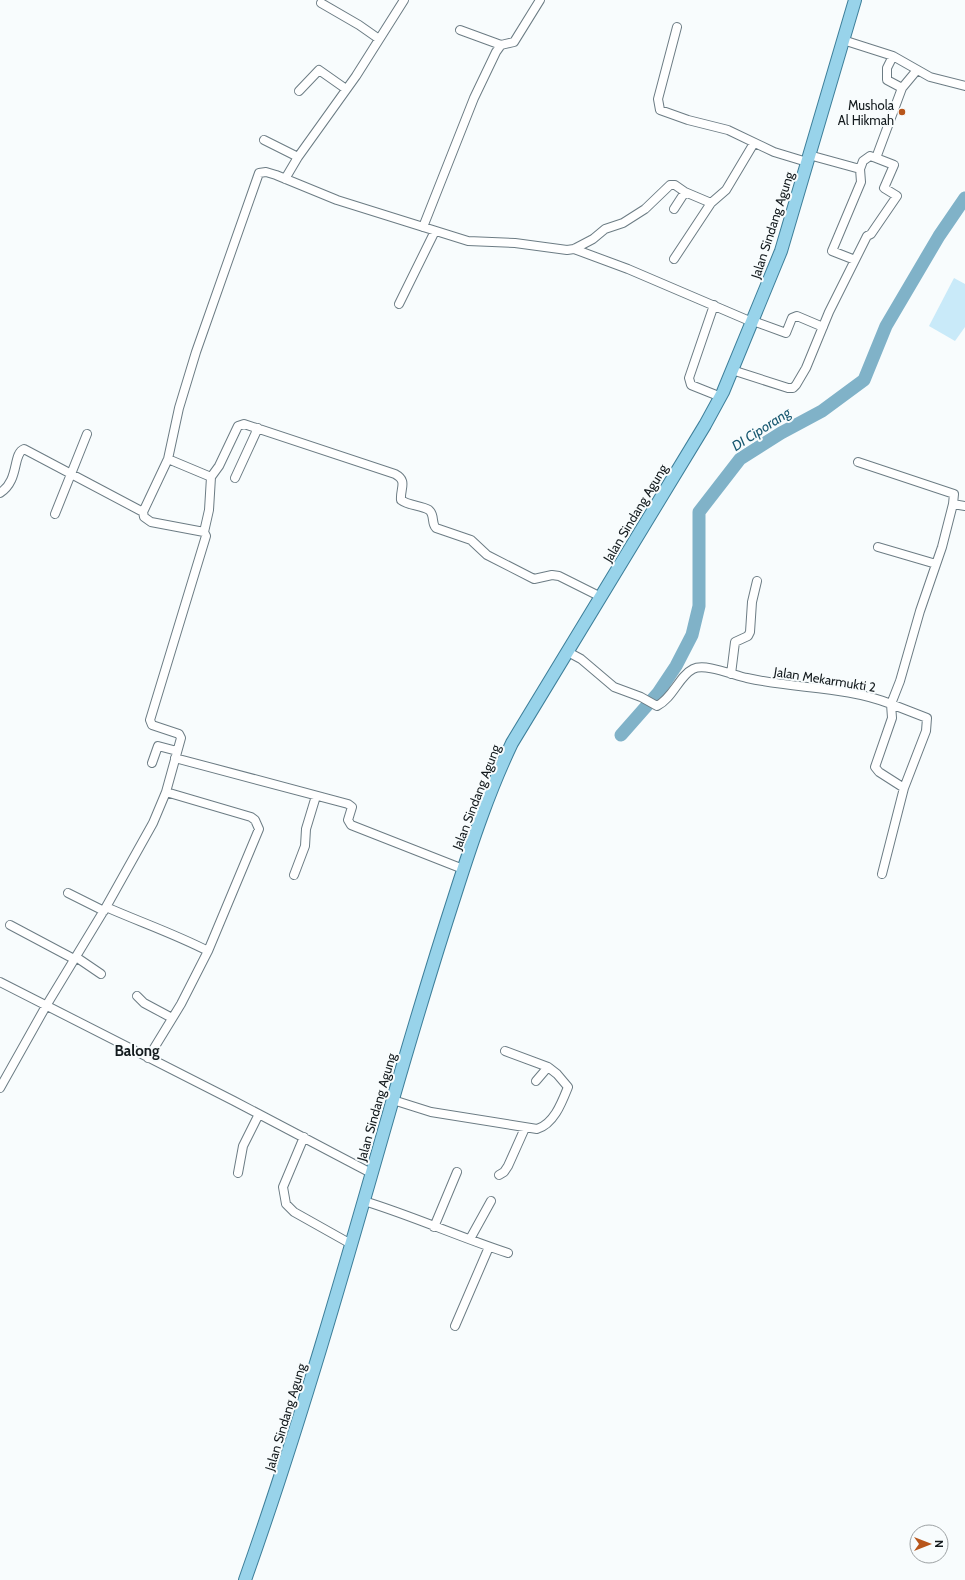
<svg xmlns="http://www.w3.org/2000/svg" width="965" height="1580" font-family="Cabin,sans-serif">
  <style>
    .green { fill: #c9eaf9 }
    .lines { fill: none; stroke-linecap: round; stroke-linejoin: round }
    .river { stroke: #80b2c8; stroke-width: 13 }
    .street-casing { stroke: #6c7c84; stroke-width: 10 }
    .primary-casing { stroke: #3d7f9a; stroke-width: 14 }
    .street { stroke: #fff; stroke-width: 8 }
    .primary { stroke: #98d3ea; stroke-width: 12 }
    .poi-dot { fill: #b8561b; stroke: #f8fcfd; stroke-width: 1.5 }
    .labels { text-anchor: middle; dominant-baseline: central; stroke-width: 4; stroke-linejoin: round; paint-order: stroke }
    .poi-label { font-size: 13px; fill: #141b1e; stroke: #f8fcfd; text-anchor: end }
    .street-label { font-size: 13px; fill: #141b1e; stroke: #f8fcfd }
    .water-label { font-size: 14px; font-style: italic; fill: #16576f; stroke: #f8fcfd }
    .quarter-label { font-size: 15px; font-weight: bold; fill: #141b1e; stroke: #f8fcfd }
  </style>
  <rect width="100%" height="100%" fill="#f8fcfd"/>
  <path class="green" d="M954,278L965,284V327L955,341L929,326Z"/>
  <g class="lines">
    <path class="river" d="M621,735L658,693L676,666L692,635L699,606V512L740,459L781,433L822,411L864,380L886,326L939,236L965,198"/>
    <defs>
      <path id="street" d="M321,3L359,25L379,39
        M677,27L658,99L660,110L688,120L728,130L774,152L807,162
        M460,30L501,45
        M843,40L893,56L930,77L965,86
        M893,56L887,68V80L902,88
        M299,91L319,70L346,89
        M264,140L298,157
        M809,155L860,169L863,161L870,156L876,158L902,88L917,70
        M285,179L298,157L356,76L404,0
        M674,209L685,192L711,203
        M423,227L474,98L496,52L501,45L514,42L540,0
        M574,249L628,269L752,322
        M674,259L711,203L726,190L754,143
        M855,260L832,251L861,182L860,169
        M399,304L435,231
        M714,305L689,378L691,385L721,397
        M753,321L786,333L792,318L797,316L823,327
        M732,370L788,388H793L796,385L806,368L829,312L867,236L871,234L897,196L884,188L894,165L876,158
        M168,459L179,408L196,352L259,173L266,172L276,175L337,200L468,241L515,243L567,250L574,249L593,239L605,229L623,223L645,209L670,185H675L685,192
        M858,462L954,494L953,504
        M235,478L258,428
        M0,493C20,480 12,454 24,449L143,512L168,459L211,477L219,466L238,426L244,424L395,474C408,481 400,488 401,500C409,506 421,505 429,510C435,515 431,523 436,528L471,540L487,555L534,579L552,575L559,576L601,597
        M55,514L87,434
        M204,532L209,510L211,477
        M878,547L936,564
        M568,652L581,659L614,687L641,697L657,706C673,698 679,676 693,669C705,663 733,675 747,678C795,689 845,686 891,704L900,681L920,611L942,547L953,504L965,506
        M731,674L735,642L748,636L750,632L752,602L757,581
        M175,758L348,804L352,807L348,820L351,825L463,869
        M152,763L158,746L177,751
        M882,874L904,788L879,772L875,767L892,718L891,704L927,718L926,731L904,788
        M294,875L305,846L306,829L316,796
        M68,893L104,911
        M106,907C140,922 175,934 208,951
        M10,925L74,959
        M76,957L101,974
        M0,982L234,1101L371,1173
        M137,996L144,1003L172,1018
        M505,1051L548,1067L536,1081
        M148,1058L181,1004L208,951L259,829L255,820L251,817L166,792
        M0,1088L46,1006L106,907L153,823L166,792L181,738L179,734L152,725L150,720L206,536L204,532L151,522L144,517L143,512
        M393,1100L431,1112L537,1129C554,1124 562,1102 568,1087L557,1074L548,1067
        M304,1137L283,1187L286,1204L294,1212L351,1244
        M238,1173L243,1146L259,1114
        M499,1175L504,1172L508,1166L525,1128
        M364,1201C413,1216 459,1237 508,1253
        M434,1227L457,1172
        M470,1239L491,1201
        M455,1326L489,1247"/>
      <path id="primary" d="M245,1580C301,1422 347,1260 393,1099C413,1030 434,960 456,892C472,842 489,791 512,743L705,425L723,392L781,251L855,0"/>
    </defs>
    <use href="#street" class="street-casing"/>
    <use href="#primary" class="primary-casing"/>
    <use href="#street" class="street"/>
    <use href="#primary" class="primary"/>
  </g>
  <circle class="poi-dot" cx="902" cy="112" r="4"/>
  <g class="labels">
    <g class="poi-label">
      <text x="894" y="105">Mushola<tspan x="894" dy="15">Al Hikmah</tspan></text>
    </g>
    <g class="street-label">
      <text transform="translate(772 225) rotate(-72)">Jalan Sindang Agung</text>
      <text transform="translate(635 513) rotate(-59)">Jalan Sindang Agung</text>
      <text transform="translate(825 679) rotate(9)">Jalan Mekarmukti 2</text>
      <text transform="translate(476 797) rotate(-69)">Jalan Sindang Agung</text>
      <text transform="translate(376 1107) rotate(-74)">Jalan Sindang Agung</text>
      <text transform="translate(285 1417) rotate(-73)">Jalan Sindang Agung</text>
    </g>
    <g class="water-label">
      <text transform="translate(761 429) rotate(-33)">DI Ciporang</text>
    </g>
    <g class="quarter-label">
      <text x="137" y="1051">Balong</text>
    </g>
  </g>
  <g transform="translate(929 1544) rotate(90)"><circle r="19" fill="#f8fcfd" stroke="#9da2a4"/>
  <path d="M0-3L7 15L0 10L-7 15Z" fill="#b8561b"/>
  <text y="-6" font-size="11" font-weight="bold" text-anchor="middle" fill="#141b1e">N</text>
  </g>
</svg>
